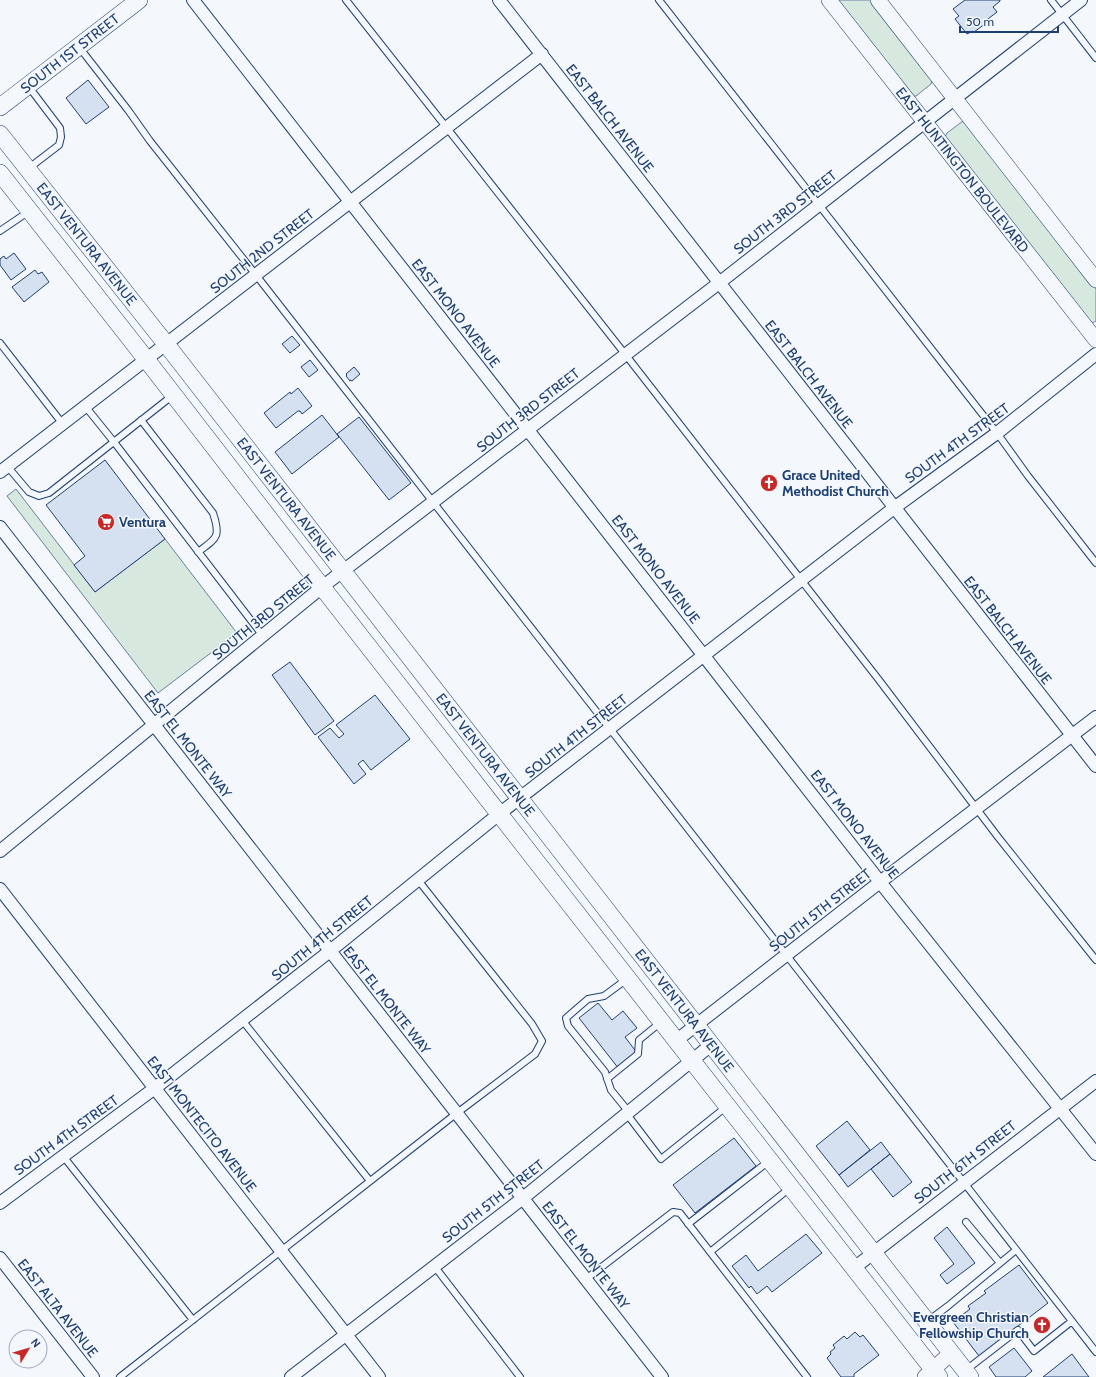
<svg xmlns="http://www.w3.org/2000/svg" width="1096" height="1377" font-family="Cabin,sans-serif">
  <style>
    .green { fill: #d7e8df; stroke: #687fa3 }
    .building { fill: #d5e0f0; stroke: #1d3f73 }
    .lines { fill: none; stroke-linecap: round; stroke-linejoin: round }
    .service-casing { stroke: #1d3f73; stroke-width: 8 }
    .minor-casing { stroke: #1d3f73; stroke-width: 14 }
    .tertiary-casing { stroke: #1d3f73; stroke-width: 16 }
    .secondary-casing { stroke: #1d3f73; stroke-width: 18 }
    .service { stroke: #f4f7fb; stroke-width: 6 }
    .minor { stroke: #f4f7fb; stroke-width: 12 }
    .tertiary { stroke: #f4f7fb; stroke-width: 15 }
    .secondary { stroke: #f4f7fb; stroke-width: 17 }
    .labels { text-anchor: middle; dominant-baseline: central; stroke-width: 3; stroke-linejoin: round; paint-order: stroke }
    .street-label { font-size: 14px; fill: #1d3f73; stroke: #f4f7fb }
    .poi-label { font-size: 14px; font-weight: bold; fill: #1d3f73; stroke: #f4f7fb; text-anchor: start }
  </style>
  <rect width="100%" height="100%" fill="#f4f7fb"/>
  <path class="green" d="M837,0H871L932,80L931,84L916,96H914Z
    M963,121L967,123L1096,289V321L1092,323L945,137L947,133Z
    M16,489L95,592L165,539L237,633L158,693L7,496Z"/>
  <path class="building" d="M965,0H1000V1L993,7L997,12L984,22L985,24L974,32L973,31L967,34L955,19L959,16L953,9Z
    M88,80L109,107L86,124L66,98Z
    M14,253L26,269L11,280L0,265V259L4,256L6,259Z
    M35,270L38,274L42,272L49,282L24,302L12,287Z
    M292,336L300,345L290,353L282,344Z
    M310,360L318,370L309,377L301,367Z
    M354,367L360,374L352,381L350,380V381L346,376L347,375L346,374Z
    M298,388L312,406L302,414L300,411H298L276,428L264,413L290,392L291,394Z
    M322,415L339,437L292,474L275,452Z
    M359,417L411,483L389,500L337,434Z
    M105,460L165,539L95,592L74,565L85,556L46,505Z
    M290,662L334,721L315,735L272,675Z
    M375,695L410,739L371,770L363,760L358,764L366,774L354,784L318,737L330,728L339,738L344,734L336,725Z
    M598,1003L612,1020L623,1011L637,1028L625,1037L638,1054L619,1069L579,1018Z
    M847,1121L870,1150L839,1175L816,1146Z
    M734,1138L756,1166L695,1213L673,1185Z
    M881,1142L890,1154L848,1187L839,1175Z
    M890,1154L912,1182L893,1197L871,1169Z
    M947,1227L975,1263L947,1284L940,1275L954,1264L934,1238Z
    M806,1234L822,1253L772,1292L767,1286L757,1294L751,1286L749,1288L732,1266L746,1255L758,1271Z
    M1019,1265L1048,1303L979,1356L953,1322L970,1309L968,1306L986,1293L984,1291Z
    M855,1332L860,1337L863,1335L879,1355L854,1374V1377H841L827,1358L831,1354L830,1352L835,1348L833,1345L844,1336L847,1339Z
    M1014,1348L1032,1371L1025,1377H996L989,1367Z
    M1072,1354L1089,1377H1043Z"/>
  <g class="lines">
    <defs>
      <path id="service" d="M346,0L625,354L879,680L998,837L1096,960
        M659,0L997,433L1028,476L1096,563
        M1051,0L1096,58
        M79,47L128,110L150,141L256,275L1096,1352
        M29,168L59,145L61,137L60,128L29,87
        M0,231L28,212
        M0,343L62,423
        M85,406L114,442L263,636
        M141,420L213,513C221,537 217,538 198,552
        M7,466L29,492L39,496L49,493L172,396
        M627,979L604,996L588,999L566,1018L568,1026L605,1072L611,1090L628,1111
        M242,1020L370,1181
        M607,1079L638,1054L639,1040L661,1022
        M626,1113L661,1159L726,1107
        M63,1156L193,1320
        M966,1222L1000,1263
        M688,1224L769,1161
        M710,1252L790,1188
        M435,1267L520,1377
        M586,1279L673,1212L680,1213L807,1377
        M928,1321L948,1306L1016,1250
        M966,1370L1018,1330L1034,1351L1072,1321
        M120,1377L457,1113L535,1054L542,1041L532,1024L418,880"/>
      <path id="minor" d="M193,0L880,882L1096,1154
        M499,0L1096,766
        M0,472L542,54
        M0,527L662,1377
        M0,851L322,587L719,283L1081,0
        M0,889L379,1377
        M677,1040L880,882L1096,717
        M0,1203L155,1088L330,951L499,814L894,508L997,433L1096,354
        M0,1258L93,1377
        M854,1268L1096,1081
        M291,1377L523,1198L711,1045"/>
      <g id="tertiary">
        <path id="s1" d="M829,0L1096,340"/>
        <path d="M878,0L1096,280"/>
        <path d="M925,1377L951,1353"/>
      </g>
      <g id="secondary">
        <path id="s2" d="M0,107L139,0"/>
        <path id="s3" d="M0,134L166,344L970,1377"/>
        <path d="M0,173L146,359L322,587L939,1377"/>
      </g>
    </defs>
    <use href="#service" class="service-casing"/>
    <use href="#minor" class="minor-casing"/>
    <use href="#tertiary" class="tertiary-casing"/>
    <use href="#secondary" class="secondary-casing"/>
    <use href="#service" class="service"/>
    <use href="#minor" class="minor"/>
    <use href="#tertiary" class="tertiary"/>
    <use href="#secondary" class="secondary"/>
  </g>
  <defs>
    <symbol id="church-disc" viewBox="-11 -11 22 22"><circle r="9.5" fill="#c62828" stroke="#f4f7fb"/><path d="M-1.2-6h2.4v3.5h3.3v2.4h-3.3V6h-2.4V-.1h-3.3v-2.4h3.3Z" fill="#fff"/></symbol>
    <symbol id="supermarket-disc" viewBox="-11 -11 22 22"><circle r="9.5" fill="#c62828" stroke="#f4f7fb"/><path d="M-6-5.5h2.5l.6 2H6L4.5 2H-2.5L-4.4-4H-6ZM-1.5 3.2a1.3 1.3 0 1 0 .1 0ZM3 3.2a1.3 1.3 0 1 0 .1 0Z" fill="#fff"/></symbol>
  </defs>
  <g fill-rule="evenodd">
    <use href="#church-disc" x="759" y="473" width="20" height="20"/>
    <use href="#supermarket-disc" x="96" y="512" width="20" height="20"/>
    <use href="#church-disc" x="1032" y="1315" width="20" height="20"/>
  </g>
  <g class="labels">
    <g class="street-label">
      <text stroke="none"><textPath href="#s2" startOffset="88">SOUTH 1ST STREET</textPath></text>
      <text transform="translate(610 118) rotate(52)">EAST BALCH AVENUE</text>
      <text stroke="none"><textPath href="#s1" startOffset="216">EAST HUNTINGTON BOULEVARD</textPath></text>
      <text transform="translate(785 212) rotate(-38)">SOUTH 3RD STREET</text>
      <text stroke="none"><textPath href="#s3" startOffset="140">EAST VENTURA AVENUE</textPath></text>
      <text transform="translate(262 251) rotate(-38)">SOUTH 2ND STREET</text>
      <text transform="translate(456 313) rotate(52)">EAST MONO AVENUE</text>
      <text transform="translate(809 374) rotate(52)">EAST BALCH AVENUE</text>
      <text transform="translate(528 410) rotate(-38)">SOUTH 3RD STREET</text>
      <text transform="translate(957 443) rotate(-36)">SOUTH 4TH STREET</text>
      <text stroke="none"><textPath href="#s3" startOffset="464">EAST VENTURA AVENUE</textPath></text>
      <text transform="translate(656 569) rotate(52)">EAST MONO AVENUE</text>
      <text transform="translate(263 617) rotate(-39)">SOUTH 3RD STREET</text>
      <text transform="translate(1008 630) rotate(52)">EAST BALCH AVENUE</text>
      <text transform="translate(576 736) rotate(-38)">SOUTH 4TH STREET</text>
      <text transform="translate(188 744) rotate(52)">EAST EL MONTE WAY</text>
      <text stroke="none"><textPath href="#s3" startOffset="788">EAST VENTURA AVENUE</textPath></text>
      <text transform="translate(855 824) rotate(52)">EAST MONO AVENUE</text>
      <text transform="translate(820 910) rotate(-38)">SOUTH 5TH STREET</text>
      <text transform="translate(322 938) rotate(-39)">SOUTH 4TH STREET</text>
      <text transform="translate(387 1000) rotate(52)">EAST EL MONTE WAY</text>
      <text stroke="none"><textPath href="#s3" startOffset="1112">EAST VENTURA AVENUE</textPath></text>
      <text transform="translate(202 1124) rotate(52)">EAST MONTECITO AVENUE</text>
      <text transform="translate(66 1135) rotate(-36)">SOUTH 4TH STREET</text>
      <text transform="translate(965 1162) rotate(-38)">SOUTH 6TH STREET</text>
      <text transform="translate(493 1201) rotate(-38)">SOUTH 5TH STREET</text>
      <text transform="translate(586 1255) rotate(52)">EAST EL MONTE WAY</text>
      <text transform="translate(58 1308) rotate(52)">EAST ALTA AVENUE</text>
    </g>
    <g class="poi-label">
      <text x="782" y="475">Grace United<tspan x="782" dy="16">Methodist Church</tspan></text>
      <text x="119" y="522">Ventura</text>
      <text x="1029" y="1317" text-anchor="end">Evergreen Christian<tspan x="1029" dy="16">Fellowship Church</tspan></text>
    </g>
  </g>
  <g transform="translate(28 1349) rotate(52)"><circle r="19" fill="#f4f7fb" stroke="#9eadc5"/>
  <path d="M0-3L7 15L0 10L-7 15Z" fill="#c62828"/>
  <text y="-6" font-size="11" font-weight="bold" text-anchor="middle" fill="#1d3f73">N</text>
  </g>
  <path d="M960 26v6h98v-6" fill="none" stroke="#1d3f73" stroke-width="2"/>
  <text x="966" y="26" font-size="12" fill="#1d3f73" stroke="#f4f7fb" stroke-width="3" paint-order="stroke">50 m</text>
</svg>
